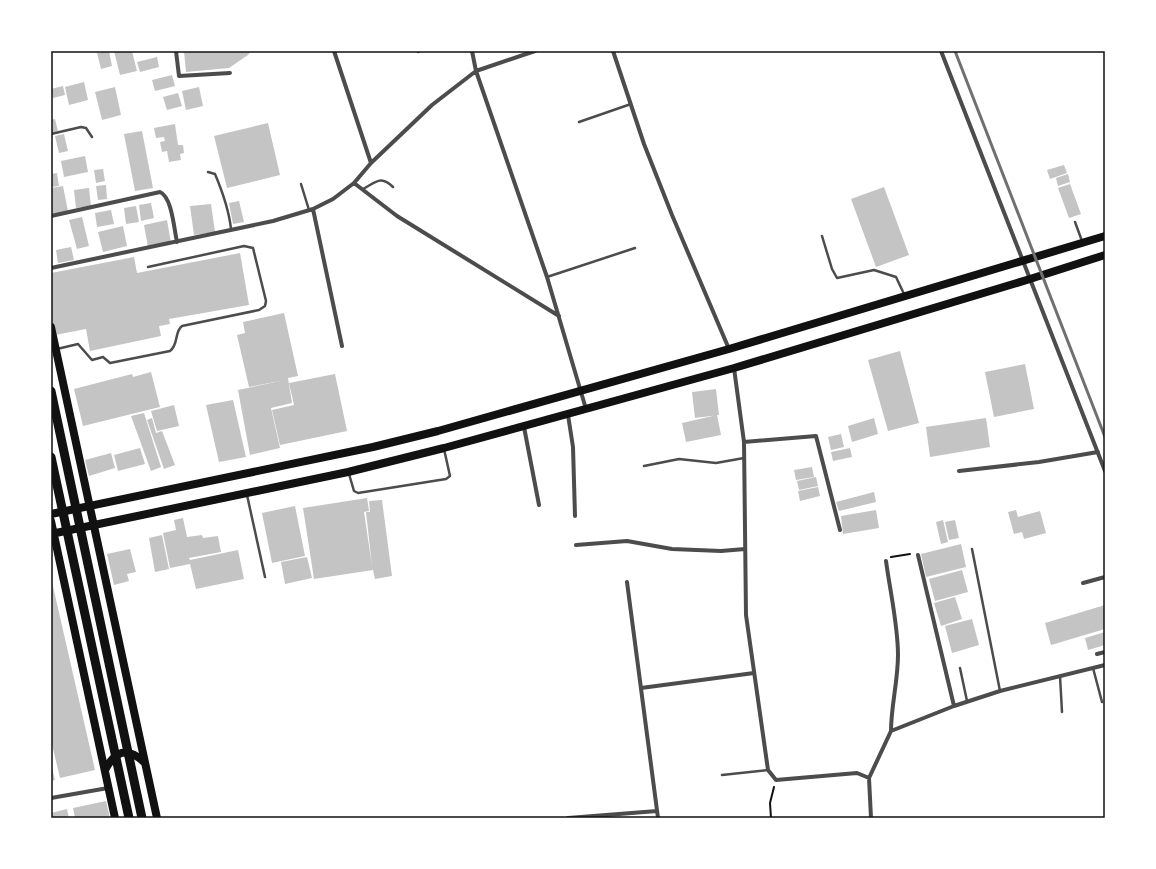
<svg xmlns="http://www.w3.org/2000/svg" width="1156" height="869" font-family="'Open Sans',sans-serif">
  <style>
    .building { fill: #c4c4c4 }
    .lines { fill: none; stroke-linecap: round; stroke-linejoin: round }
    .path { stroke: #111; stroke-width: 2 }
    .service { stroke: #4c4c4c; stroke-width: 2.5 }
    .minor { stroke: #4c4c4c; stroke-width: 4 }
    .primary { stroke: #111; stroke-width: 8 }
    .trunk { stroke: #111; stroke-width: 9 }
    .rail { stroke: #707070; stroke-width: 3 }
    .neatline { fill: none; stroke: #111; stroke-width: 1.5 }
  </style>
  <rect width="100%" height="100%" fill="#fff"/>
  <path class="building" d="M109,51L112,66L101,69L97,53Z
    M114,51H132L137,71L120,75Z
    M184,51H251L248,55L229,68L186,72Z
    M157,57L159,67L140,72L137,62Z
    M172,75L175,86L155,91L152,80Z
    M84,82L88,100L69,105L65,87Z
    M63,86L65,95L53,98L51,89Z
    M115,87L121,115L102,120L95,92Z
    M199,87L203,106L186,110L182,91Z
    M178,93L182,106L167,110L163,97Z
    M55,119L58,131L51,133V120Z
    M268,123L280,175L227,188L214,136Z
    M175,124L178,145H183L184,153L180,154L181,160L169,162L167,151L162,152L160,142L165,141L164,137L156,138L154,128Z
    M142,131L153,188L135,191L124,134Z
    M64,134L68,151L59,153L55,136Z
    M85,156L88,172L64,177L61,161Z
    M1064,165L1067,173L1050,179L1047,170Z
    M103,169L105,181L96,183L94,170Z
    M57,173L59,186L51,187V174Z
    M1068,174L1070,182L1058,186L1056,178Z
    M1070,184L1081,214L1069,218L1058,188Z
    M106,185L107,199L98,200L96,186Z
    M63,186L68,211L51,214V188Z
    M884,187L909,255L876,267L851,199Z
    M89,188L91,206L76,208L74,190Z
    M239,201L244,222L233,224L229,203Z
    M151,203L154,218L141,221L139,205Z
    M211,204L215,232L194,235L190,206Z
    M136,206L139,222L126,224L124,208Z
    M111,210L114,224L97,227L95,213Z
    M82,217L89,246L77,249L69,220Z
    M167,220L171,243L148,247L144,225Z
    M123,226L127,246L103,252L98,232Z
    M71,247L74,260L58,263L56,250Z
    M240,253L249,305L169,319L170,324L159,326L161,336L90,351L86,329L55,335L51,314V273L134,257L137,273Z
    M284,313L298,376L288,378L292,403L271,408L280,448L250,455L238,390L285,380L249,387L237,335L245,333L243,322Z
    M900,351L919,423L888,431L868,360Z
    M1025,364L1034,409L994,417L985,372Z
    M151,372L160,407L83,426L74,389L132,374L133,377Z
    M335,374L347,431L280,445L272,410L294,405L289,383Z
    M716,389L719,415L695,418L692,392Z
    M233,400L246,457L219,462L206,405Z
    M174,405L179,426L157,431L151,411Z
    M144,413L161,467L151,471L131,416Z
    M717,415L721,435L686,442L682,423Z
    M152,418L156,433L162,431L175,465L164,469L147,420Z
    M874,418L878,434L852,442L848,426Z
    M986,418L990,447L930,457L926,427Z
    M841,434L844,447L831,450L828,437Z
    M140,448L145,464L118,471L114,455Z
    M850,448L852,457L833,461L831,452Z
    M111,453L115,468L89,476L85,460Z
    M812,467L814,477L796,480L794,470Z
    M816,477L818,486L799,490L797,481Z
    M818,487L820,496L800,501L798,491Z
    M874,492L876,502L839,511L836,502Z
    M367,498L369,511L364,512L372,566L366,512H370L369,501L382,500L392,576L375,579L373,570L314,579L303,508Z
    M295,506L305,556L272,563L262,513Z
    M876,510L879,528L843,534L841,516Z
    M1016,510L1018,517L1040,511L1046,533L1024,539L1022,532L1014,534L1008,512Z
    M183,518L187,537L202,535L203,538L218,536L221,552L189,558L190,560L238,550L244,579L196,589L190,564L170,568L163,533L176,530L174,520Z
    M943,520L948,542L941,544L936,522Z
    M955,520L959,538L949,540L945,522Z
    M162,535L169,569L155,572L149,538Z
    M961,544L966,567L926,577L921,554Z
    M130,549L136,572L127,574L129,581L114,585L107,554Z
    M307,557L312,578L285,584L281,562Z
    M962,570L968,592L935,601L929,579Z
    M52,582L95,770L60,778L51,740Z
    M955,597L962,619L941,626L934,603Z
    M1105,605V629L1051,645L1045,623Z
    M972,619L979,645L952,653L945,626Z
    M1105,632V645L1088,650L1085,638Z
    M51,764L55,780L51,781Z
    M106,801L110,818H75L73,808Z
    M67,809L69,818H51V813Z"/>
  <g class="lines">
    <path class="path" d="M891,557L910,554
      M771,818L770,803L774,787"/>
    <path class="service" d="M418,52L420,51
      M579,122L631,104
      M51,134L81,127L86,128L92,137
      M208,172L215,174C223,193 229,210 231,229
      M301,184L309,210
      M363,189C376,182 381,175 393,187
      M1075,222L1082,241
      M822,236L832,269L837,278L874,270L896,277L904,294
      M547,277L635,248
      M57,349L78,344L92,360L103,357L110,363L170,351C179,344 174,332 182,326L259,310L265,306L266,301L253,248L244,246L148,267
      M644,466L679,459L716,463L744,458
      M349,474L354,491L358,493L446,479L450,476L444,449
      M247,495L265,577
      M972,549L1000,691
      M960,668L967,701
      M1093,668L1102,702
      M1060,676L1062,712
      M722,775L768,770"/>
    <path class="minor" d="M176,51L179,76L230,73
      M334,51L371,163
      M472,51L476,71L547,277L586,409
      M613,51L644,144L672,215L729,349
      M941,51L1105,471
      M354,183L397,216L559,316
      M313,209L342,346
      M51,216L160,192C172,197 174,229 177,242
      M51,268L273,221L313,209L333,199L354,183L371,163L432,105L476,71L535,51
      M734,368L744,442L746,615L768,770L776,780L857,773L869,778
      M568,415L573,447L575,516
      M524,427L539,505
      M744,442L816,436L840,530
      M959,471L1039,462L1098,452
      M576,545L627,541L672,549L721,551L745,549
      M918,555L954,706
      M886,561C890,591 898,625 898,655C898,681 891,706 891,731
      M627,582L658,818
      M1083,583L1105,577
      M1097,654L1105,652
      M641,688L754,673
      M51,798L108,788
      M568,818L657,811
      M871,818L869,778L891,731L954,706L1000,691L1105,665"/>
    <path class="primary" d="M51,327L157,818
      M51,514L373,447L438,431L729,349L1105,236
      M51,521L115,818
      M51,534L348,472L444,448L734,368L1030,279L1105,255
      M105,770C115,751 127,746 144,762"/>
    <path class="trunk" d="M51,391L142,818
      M51,457L129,818"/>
    <path class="rail" d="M955,51L1105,437"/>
  </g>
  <rect width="1156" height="869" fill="none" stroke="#ffffff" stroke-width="104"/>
  <rect x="52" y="52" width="1052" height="765" class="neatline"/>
</svg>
